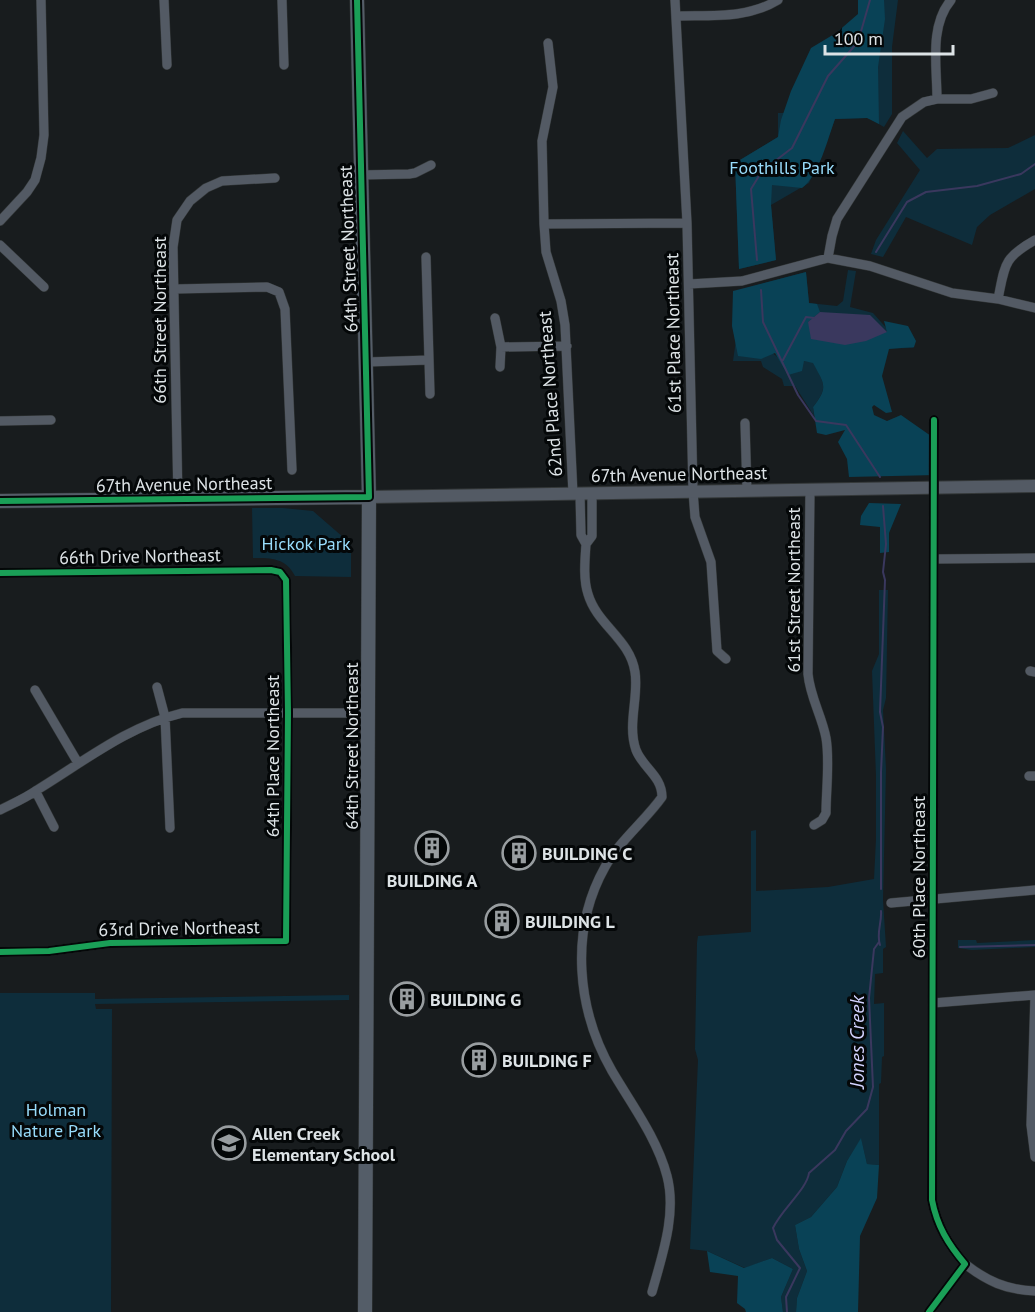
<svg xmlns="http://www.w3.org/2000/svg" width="1035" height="1312" font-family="'PT Sans',sans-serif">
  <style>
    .green { fill: #0e2d3b }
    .forest { fill: #094256 }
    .water { fill: #3a385e }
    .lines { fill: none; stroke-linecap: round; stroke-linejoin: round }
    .stream { stroke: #3a385e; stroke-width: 2 }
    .minor-casing { stroke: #343839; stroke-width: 10 }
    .tertiary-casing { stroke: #343839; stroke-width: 14 }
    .secondary-casing { stroke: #343839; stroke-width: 15 }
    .minor { stroke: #535a64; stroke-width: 9 }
    .tertiary { stroke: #535a64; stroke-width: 12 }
    .secondary { stroke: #545d68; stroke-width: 14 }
    .cycleway-casing { stroke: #040708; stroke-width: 10 }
    .cycleway { stroke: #1a9f57; stroke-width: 6 }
    .labels { text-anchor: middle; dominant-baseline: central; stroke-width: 6; stroke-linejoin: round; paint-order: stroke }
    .park-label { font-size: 18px; fill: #98dcfb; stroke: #040708 }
    .street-label { font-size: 18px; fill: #dde3e6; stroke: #040708 }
    .poi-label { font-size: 18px; font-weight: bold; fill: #dde3e6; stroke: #040708; text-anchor: start }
    .water-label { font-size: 20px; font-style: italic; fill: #d3d3ff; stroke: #040708 }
  </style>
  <rect width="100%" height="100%" fill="#181c1e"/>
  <path class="green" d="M862,0H898L892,47V114L884,127L868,118L835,119L825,146L809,183L771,205L776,260L739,269L735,163L778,137V113L867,112Z
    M903,131L927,158L937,149L1008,148L1035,135V189L990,215L977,227L972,245L906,217L883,257L871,254L876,240L920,170L897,143Z
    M848,270L856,271L850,307L873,313L889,331L904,333L914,348L765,350C780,355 781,362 788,375L804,361L813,362C824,384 829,387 813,407L814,416L795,386H784L782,379L763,367L761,361H733L743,289L806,272L809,303L837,306L843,301Z
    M252,508H283L313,511L351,544V577L295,576C286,558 271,558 253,558Z
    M879,590H888L886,698L883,710L886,769L883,900L886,947L883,949V973L875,974L874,1004L884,1003V1056L882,1057L881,1083L879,1084V1165L867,1164L861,1139L847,1161L837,1187L811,1217L795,1225L799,1249L807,1271L797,1298L796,1312H783L781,1297L793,1269L772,1258L745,1268L707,1251L690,1249L698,1060L695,1049L697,943L698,936L751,932V831L756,830V891L828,887L874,879L876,839V776L872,671L879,654Z
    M958,940H976L977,943L1035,940V947L972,950L958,948Z
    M0,993H95V999L349,995V1000L95,1004L96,1009H112L111,1312H0Z"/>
  <path class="forest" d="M858,0H884L885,19L878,67L879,124L867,118L835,119C828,138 819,176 802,188L772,185L771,205L776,260L739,269L735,163L778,137L781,120L791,91L811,48L836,33L858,14Z
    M806,272L809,303L817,304L820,312L808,322L887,332L884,321L908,326L916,341L914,347L889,349L882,376L892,412L886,413L874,405L872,407L874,415L887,421L901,415L931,436L937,475L849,477L847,459L838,442L845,430L826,435L817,433L813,407C829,387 824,384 813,363L804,361L802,371L788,375L775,353L761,359L738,356L732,326L733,291Z
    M869,503L901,504L889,533V552L880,553V527L860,525L861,516Z
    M861,1138L867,1164L879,1165L877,1198L860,1236L858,1312H796L797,1298L807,1271L799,1249L795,1225L811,1217L837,1187L847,1161Z
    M707,1251L744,1268L772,1258L793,1269L781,1297L783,1312H746L745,1309L737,1303L738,1276L710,1272Z"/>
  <path class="water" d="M820,312L870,315L887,332L866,341L845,345L811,339L808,322Z"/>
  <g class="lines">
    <path class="stream" d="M876,252L907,202L926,192L977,186L1021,174L1035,164
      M757,260L751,189L762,171L792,148L828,76L858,42L870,0
      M761,290L763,322L798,395L816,421L846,425L880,477
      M783,360L806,317L814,318
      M881,889V772L883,727L880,712L885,580L883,572L886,544L883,506
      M880,945C876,933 882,923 881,911
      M960,947L1035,945
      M787,1312L786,1297L800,1268L777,1240L773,1228C781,1210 807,1189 809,1173L835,1150L846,1131L867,1109L873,1087L869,998L874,949L879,942"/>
    <defs>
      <path id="minor" d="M164,0L167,65
        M282,0L284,65
        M675,0L687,223L693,491L695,517L711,562L717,651L726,659
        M676,16C711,15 747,19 778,0
        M548,43L553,87L542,141L544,224L546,252L561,301L565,325L573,494
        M937,99H971L993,93
        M360,175L409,174L415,173L431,165
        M0,221L27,192L35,180L41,158L44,135L41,0
        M544,224L687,223
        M0,245L44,287
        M426,257L430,394
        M828,258L832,236L837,219L902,117L924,102L937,99C937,67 929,26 951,0
        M689,284L742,281L828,258L870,266L952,293L998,299L1035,308
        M175,289L267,287L279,292L285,309L292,470
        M998,299C1005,265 1003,258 1035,240
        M495,318L501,347L500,367
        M501,347L567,346
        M367,362L429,360
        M0,421L51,420
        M745,423L747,491
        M810,490L808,674C810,697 822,716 826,738C830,760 826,790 826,813L822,820L814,825
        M580,494L581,535L586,544L592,536V494
        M178,499L173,247L177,220L190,201L206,188L222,181L275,178
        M586,544C585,559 583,579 588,594C597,625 630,639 635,672C639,696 627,725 636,750C643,768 662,776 662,797C645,821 620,840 605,867C569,931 577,1010 612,1071C632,1105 657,1138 667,1176C677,1214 662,1256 652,1292
        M935,559L1035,558
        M0,573L271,570L280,572L286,580L288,713L286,941L110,943L49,951L0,952
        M1030,671L1035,672
        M157,687L165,717L170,828
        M35,690L78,763
        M1029,776H1035
        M36,792L54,827
        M0,810C12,804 26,798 37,790C83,762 128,726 182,713H369
        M891,903L1035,890
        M1035,995L1031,1125L1035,1157
        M933,1003L1035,995
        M965,1264C987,1281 1006,1290 1035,1291
        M929,1312L965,1264C948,1244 937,1226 932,1200L934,420"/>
      <path id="tertiary" d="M369,497L1035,486"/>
      <path id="secondary" d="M357,0L369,497L365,1312
        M0,501L369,497"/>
    </defs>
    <use href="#minor" class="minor-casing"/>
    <use href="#tertiary" class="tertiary-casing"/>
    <use href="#secondary" class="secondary-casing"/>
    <use href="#minor" class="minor"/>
    <use href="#tertiary" class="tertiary"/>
    <use href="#secondary" class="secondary"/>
    <defs>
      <path id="cycleway" d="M0,501L369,497L357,0
        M0,573L271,570L280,572L286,580L288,713L286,941L110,943L49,951L0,952
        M929,1312L965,1264C948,1244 937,1226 932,1200L934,420"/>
    </defs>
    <use href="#cycleway" class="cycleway-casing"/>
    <use href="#cycleway" class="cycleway"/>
  </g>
  <defs>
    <symbol id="building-ring" viewBox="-11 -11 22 22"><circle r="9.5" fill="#040708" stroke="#989da0" stroke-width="1.5"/><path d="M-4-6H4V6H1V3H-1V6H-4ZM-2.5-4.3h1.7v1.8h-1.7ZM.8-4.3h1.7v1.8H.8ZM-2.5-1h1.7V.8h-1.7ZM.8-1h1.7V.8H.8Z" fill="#989da0"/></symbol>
    <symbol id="school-ring" viewBox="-11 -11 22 22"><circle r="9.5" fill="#040708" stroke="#989da0" stroke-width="1.5"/><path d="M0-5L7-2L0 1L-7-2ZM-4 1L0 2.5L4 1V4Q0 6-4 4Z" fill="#989da0"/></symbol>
  </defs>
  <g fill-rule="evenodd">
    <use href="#building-ring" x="413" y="829" width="38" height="38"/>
    <use href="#building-ring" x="500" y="834" width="38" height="38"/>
    <use href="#building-ring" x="483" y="902" width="38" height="38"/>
    <use href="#building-ring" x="388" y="980" width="38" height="38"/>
    <use href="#building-ring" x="460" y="1041" width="38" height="38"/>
    <use href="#school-ring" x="210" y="1124" width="38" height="38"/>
  </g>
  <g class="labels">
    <g class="park-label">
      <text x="782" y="167">Foothills Park</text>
      <text x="306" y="543">Hickok Park</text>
      <text x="56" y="1109">Holman<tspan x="56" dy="21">Nature Park</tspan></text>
    </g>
    <g class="street-label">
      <text transform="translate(348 249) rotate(-92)">64th Street Northeast</text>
      <text transform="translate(159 320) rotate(-90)">66th Street Northeast</text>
      <text transform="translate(673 333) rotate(-91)">61st Place Northeast</text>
      <text transform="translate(550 394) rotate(-94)">62nd Place Northeast</text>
      <text transform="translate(679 474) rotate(-1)">67th Avenue Northeast</text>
      <text transform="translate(184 484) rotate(-1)">67th Avenue Northeast</text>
      <text transform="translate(140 556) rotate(-1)">66th Drive Northeast</text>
      <text transform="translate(793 590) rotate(-90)">61st Street Northeast</text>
      <text transform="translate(351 746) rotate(-90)">64th Street Northeast</text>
      <text transform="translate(272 756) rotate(-90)">64th Place Northeast</text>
      <text transform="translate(918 877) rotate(-90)">60th Place Northeast</text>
      <text transform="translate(179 928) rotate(-1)">63rd Drive Northeast</text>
    </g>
    <g class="poi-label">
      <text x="542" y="853">BUILDING C</text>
      <text x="432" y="880" text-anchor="middle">BUILDING A</text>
      <text x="525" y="921">BUILDING L</text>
      <text x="430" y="999">BUILDING G</text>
      <text x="502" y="1060">BUILDING F</text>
      <text x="252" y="1133">Allen Creek<tspan x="252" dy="21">Elementary School</tspan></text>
    </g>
    <g class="water-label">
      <text transform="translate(857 1042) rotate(-90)">Jones Creek</text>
    </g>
  </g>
  <path d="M825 45v9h128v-9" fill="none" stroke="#dde3e6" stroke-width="3"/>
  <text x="834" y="45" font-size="18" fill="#dde3e6" stroke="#040708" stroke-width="4.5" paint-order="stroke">100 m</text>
</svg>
